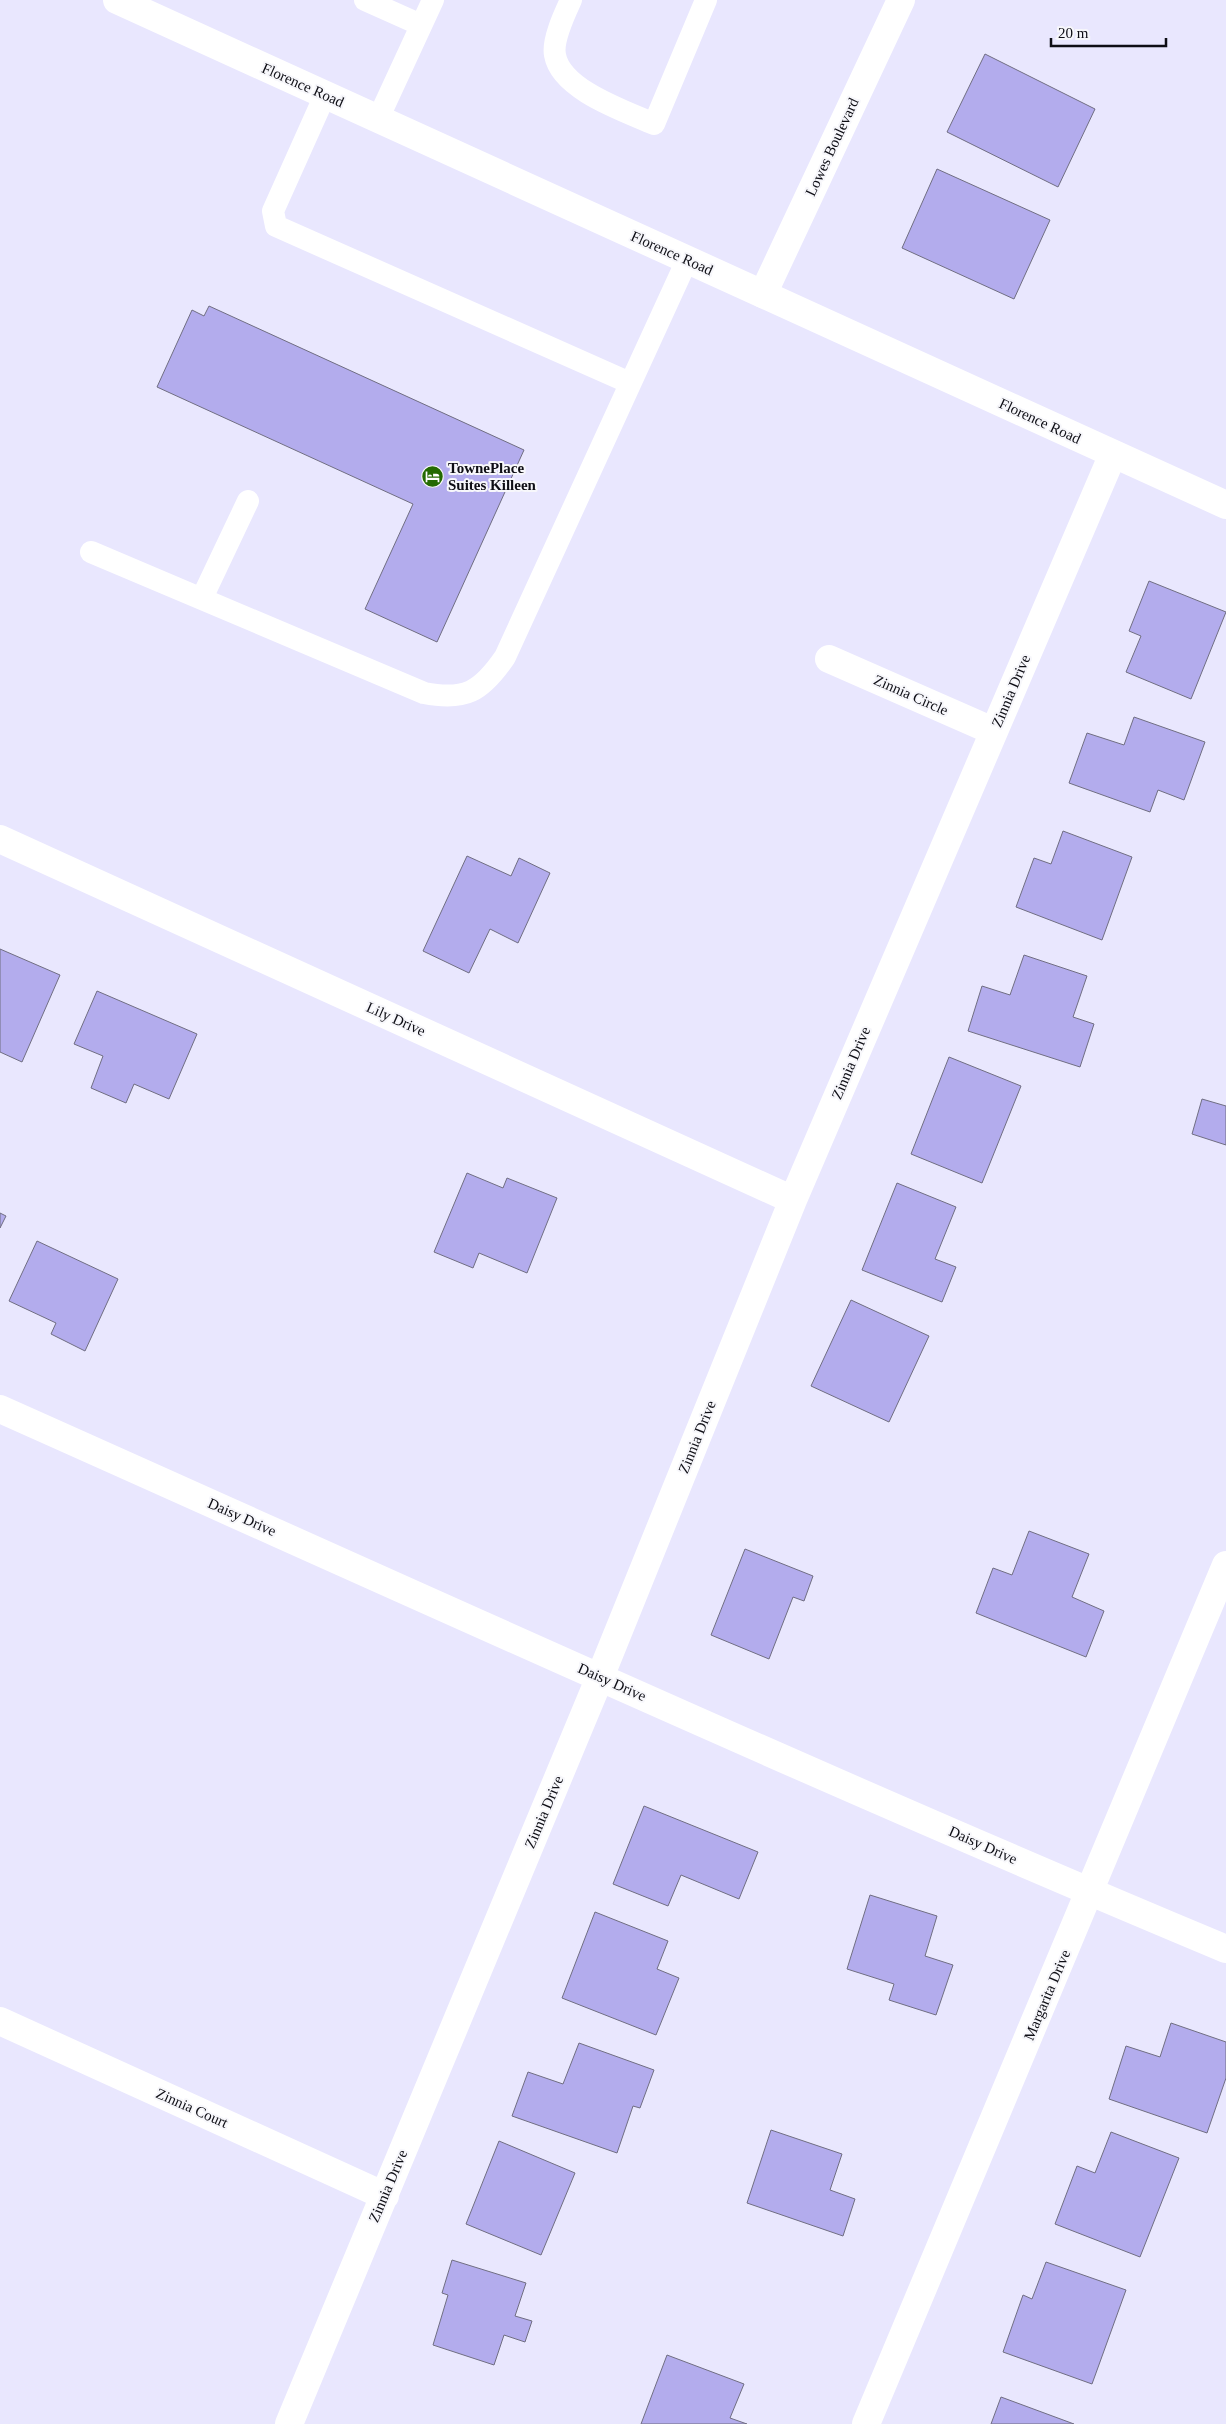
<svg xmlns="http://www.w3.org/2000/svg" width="1226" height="2424" font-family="'Times New Roman',serif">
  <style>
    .building { fill: #b3aced; stroke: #706e82 }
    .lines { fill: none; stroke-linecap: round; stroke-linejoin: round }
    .lane { stroke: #fff; stroke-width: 22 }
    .street { stroke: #fff; stroke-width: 28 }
    .secondary { stroke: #fff; stroke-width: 28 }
    .labels { text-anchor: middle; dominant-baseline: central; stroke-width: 4; stroke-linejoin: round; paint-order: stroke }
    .street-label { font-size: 15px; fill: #0e0e15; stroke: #f7f7fb }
    .poi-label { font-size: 15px; font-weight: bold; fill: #0e0e15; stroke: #f7f7fb; text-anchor: start }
  </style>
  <rect width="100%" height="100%" fill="#e9e7fe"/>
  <path class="building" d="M985,54L1095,109L1058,187L947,132Z
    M937,169L1050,220L1014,299L902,248Z
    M209,306L524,450L437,642L365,609L413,504L157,387L192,310L204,316Z
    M1149,581L1226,612L1191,699L1126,672L1141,636L1129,631Z
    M1134,717L1205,742L1184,800L1158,790L1150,812L1069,783L1087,733L1124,745Z
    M1063,831L1132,857L1102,940L1016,907L1034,858L1051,864Z
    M467,856L511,876L519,858L550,873L518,943L490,929L469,973L423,951Z
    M0,949L60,975L22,1062L0,1052Z
    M1024,955L1087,976L1073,1017L1094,1024L1080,1067L968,1031L982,986L1010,995Z
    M97,991L197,1034L169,1099L134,1084L126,1103L91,1088L103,1056L74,1044Z
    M949,1057L1021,1086L982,1183L911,1154Z
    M1202,1099L1226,1106V1145L1192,1134Z
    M467,1173L503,1188L507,1178L557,1198L527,1273L479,1253L473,1268L434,1252Z
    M897,1183L956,1207L935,1259L956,1267L942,1302L862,1270Z
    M0,1213L6,1216L0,1228Z
    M37,1241L118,1279L85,1351L51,1334L56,1323L9,1301Z
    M851,1300L929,1336L889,1422L811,1386Z
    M1029,1531L1089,1554L1072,1597L1104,1611L1086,1657L976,1613L993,1568L1012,1575Z
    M745,1549L813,1576L804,1601L793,1597L769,1659L711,1635Z
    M644,1806L758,1852L739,1899L681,1875L668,1906L613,1884Z
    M870,1895L937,1916L925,1956L953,1965L936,2015L889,2000L894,1984L847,1969Z
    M595,1912L668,1941L657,1969L679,1978L656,2035L562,1998Z
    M1171,2023L1226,2042V2078L1207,2133L1109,2099L1126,2046L1160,2057Z
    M579,2043L654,2070L640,2108L633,2106L617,2153L512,2116L528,2072L563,2084Z
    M771,2130L842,2154L830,2190L855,2199L843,2236L747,2203Z
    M1111,2132L1179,2158L1140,2257L1055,2224L1077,2166L1095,2173Z
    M499,2141L575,2173L541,2255L466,2224Z
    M452,2260L526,2283L515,2316L532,2321L525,2342L504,2335L494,2365L433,2345L448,2295L442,2293Z
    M1046,2262L1126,2290L1092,2384L1003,2352L1023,2295L1032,2299Z
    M667,2355L744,2384L730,2418L747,2424H641Z
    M1001,2397L1074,2424H991Z"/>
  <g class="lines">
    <path class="lane" d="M365,0L421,25
      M571,0C565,13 552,40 555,55C561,90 625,111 654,124L706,0
      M325,95L273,211L276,226L630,383
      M378,119L433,0
      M91,552L424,693C465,701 481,692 505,657L687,260
      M202,598L248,501"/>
    <path class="street" d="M763,294L901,0
      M829,659L993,731
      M0,839L793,1200
      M0,1409C408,1591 814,1777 1226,1949
      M0,2021L385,2196
      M289,2424L600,1677L793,1200L1113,454
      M866,2424L1226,1565"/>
    <path class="secondary" d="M117,0L1226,505"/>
  </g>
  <defs>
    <symbol id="hotel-disc" viewBox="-11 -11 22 22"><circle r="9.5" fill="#246a01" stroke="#f7f7fb"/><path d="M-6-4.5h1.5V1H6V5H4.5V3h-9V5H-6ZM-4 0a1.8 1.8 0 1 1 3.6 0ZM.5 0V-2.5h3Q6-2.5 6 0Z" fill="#fff"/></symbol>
  </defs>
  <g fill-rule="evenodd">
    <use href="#hotel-disc" x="420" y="464" width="25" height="25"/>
  </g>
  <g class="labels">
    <g class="street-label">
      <text transform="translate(303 85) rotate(24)">Florence Road</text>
      <text transform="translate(832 147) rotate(-65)">Lowes Boulevard</text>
      <text transform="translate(672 253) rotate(24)">Florence Road</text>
      <text transform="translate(1040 421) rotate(25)">Florence Road</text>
      <text transform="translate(1011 691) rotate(-67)">Zinnia Drive</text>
      <text transform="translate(911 695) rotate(24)">Zinnia Circle</text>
      <text transform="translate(396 1019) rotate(24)">Lily Drive</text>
      <text transform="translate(851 1063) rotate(-67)">Zinnia Drive</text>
      <text transform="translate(697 1437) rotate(-68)">Zinnia Drive</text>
      <text transform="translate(242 1517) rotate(24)">Daisy Drive</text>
      <text transform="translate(612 1682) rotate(24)">Daisy Drive</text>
      <text transform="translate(544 1812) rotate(-67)">Zinnia Drive</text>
      <text transform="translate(983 1845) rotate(24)">Daisy Drive</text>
      <text transform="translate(1047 1995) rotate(-67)">Margarita Drive</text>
      <text transform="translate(192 2108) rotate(24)">Zinnia Court</text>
      <text transform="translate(388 2186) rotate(-67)">Zinnia Drive</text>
    </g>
    <g class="poi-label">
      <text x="448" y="468">TownePlace<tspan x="448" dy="17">Suites Killeen</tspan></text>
    </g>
  </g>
  <path d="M1051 38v8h115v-8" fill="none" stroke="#0e0e15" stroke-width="2.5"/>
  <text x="1058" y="38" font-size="15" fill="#0e0e15" stroke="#f7f7fb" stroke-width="4" paint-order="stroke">20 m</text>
</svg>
